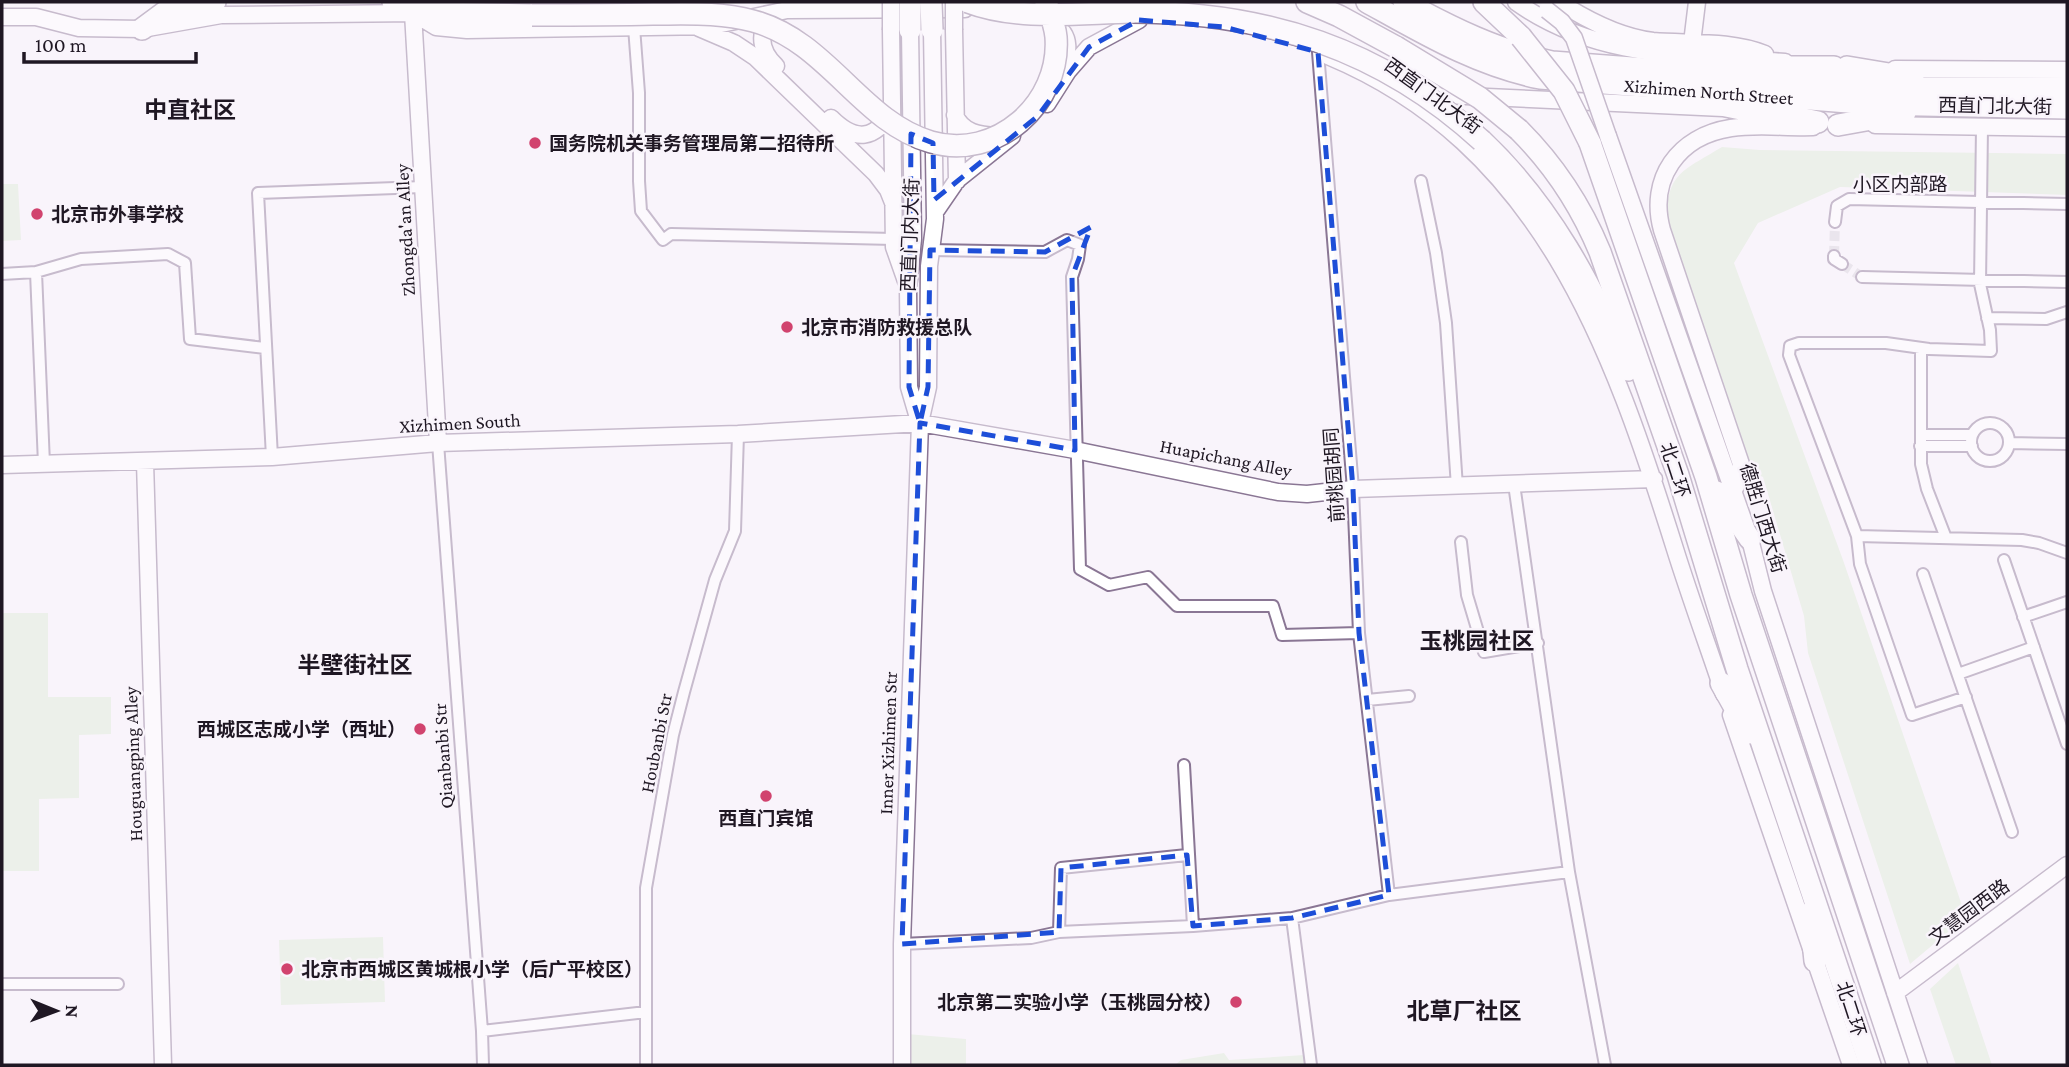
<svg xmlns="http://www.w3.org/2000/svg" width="2069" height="1067" font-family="'Crimson Pro','Noto Sans SC',serif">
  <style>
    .green { fill: #dcebd5 }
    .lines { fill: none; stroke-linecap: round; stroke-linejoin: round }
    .street-tunnel { stroke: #d8d3db; stroke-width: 10; stroke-dasharray: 10 5; stroke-linecap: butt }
    .street-casing { stroke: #8a7694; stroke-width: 14 }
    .secondary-casing { stroke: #8a7694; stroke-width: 19 }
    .highway-casing { stroke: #8a7694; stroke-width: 24 }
    .street { stroke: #fff; stroke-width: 10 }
    .secondary { stroke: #fff; stroke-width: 16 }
    .highway { stroke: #fff; stroke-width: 21 }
    .secondary-bridge-casing { stroke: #8a7694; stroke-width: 19; stroke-linecap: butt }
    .highway-bridge-casing { stroke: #8a7694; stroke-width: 24; stroke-linecap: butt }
    .secondary-bridge { stroke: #fff; stroke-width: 16 }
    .highway-bridge { stroke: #fff; stroke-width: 21 }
    .marked { fill: none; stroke: #1d4ed8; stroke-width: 5; stroke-dasharray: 14 9; stroke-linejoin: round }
    .poi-dot { fill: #d1436e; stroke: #f9f4fb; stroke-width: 2.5 }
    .labels { text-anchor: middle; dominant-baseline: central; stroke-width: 5; stroke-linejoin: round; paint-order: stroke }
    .street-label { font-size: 19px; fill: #1f1723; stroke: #f9f4fb }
    .poi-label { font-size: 19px; font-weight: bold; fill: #1f1723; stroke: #f9f4fb; text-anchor: start }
    .quarter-label { font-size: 23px; font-weight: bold; fill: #1f1723; stroke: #f9f4fb }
  </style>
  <rect width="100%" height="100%" fill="#f9f4fb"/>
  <path class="green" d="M1722,147L1760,150L2067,154V195L1840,187L1758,223L1734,263L1843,560L1966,917L1910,964L1808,653L1804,616L1763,477L1745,469L1666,226C1667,173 1679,173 1722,147Z
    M2,184H18L21,240L2,241Z
    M2,613H48V697H111V734L79,735V798L39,799V871H2Z
    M383,937L385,1002L281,1005L279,940Z
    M1958,963L1992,1065H1956L1930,989Z
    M907,1034L966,1039V1065H907Z
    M1224,1053L1229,1060L1304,1055L1305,1065H1175L1181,1060Z"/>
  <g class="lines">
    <path class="street-tunnel" d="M1834,256L1835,222
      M1842,264L1862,277"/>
    <defs>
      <path id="street" d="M634,27L639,93V181L641,211L663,240L671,234L894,239
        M1318,52L1353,489L1359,633L1389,895
        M1982,127L1980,284L1990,330L1991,351L1929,349L1886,343H1799L1790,346L1789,355L1857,536L2022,540L2039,543L2067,553
        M1421,181L1436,253L1446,323L1457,487
        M1835,222L1837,206L1849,199L2067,204
        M930,250L1045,252L1067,240L1080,245L1078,259L1072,277L1080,569L1109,585L1148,577L1177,606H1273L1282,635L1359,633
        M1834,256V259L1842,264
        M36,272L44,464
        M2,274L36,272L81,259L168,254L185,263L190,339L265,348
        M1862,277L2067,282
        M1987,318L2046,319L2067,312
        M1921,348V464L1927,489L1946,538
        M1971 442a19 19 0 1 1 38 0a19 19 0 1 1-38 0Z
        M1921,435H1972
        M438,443L482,1031L483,1065
        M2009,443L2067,444
        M1920,446H1972
        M272,457L258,193L423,187
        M1514,484L1569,872L1605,1065
        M1857,536L1860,564L1912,715L1966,697
        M1461,542L1467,595L1484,652L1538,643
        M2004,560L2067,744
        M1923,574L2012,832
        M2023,617L2067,602
        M1958,674L2034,647
        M1367,700L1409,696
        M1184,765L1193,926
        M1292,918L1311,1065
        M1059,932L1061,868L1187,855
        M902,944L1031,938L1059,932L1193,926L1292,918L1389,895L1569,872
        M2,984H118
        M482,1031L646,1012
        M646,1065V888L673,735L684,692L715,580L735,531L738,434"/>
      <path id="secondary" d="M1516,2C1598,60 1690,55 1785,62
        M1559,2C1587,20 1619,37 1653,41C1689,44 1730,40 1765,54
        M413,13L436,27L467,30L712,26L787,10L965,9
        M413,13L438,443
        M2,17H36L79,28L142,29L221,15L417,13
        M769,18C757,36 762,53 776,66
        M1052,24C1073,34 1069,55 1060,73
        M699,28L734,43L755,57L876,174L888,190L894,205
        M891,30L894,247L906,281
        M910,30L913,239L908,288L909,387L919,421
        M954,30L957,181
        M1692,43L1697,2
        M1328,56C1541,145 1611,345 1675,549C1690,597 1708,646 1724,694
        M1895,69L2067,70
        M1422,94L1723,108L1772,118
        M1047,104L1068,71L1089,47L1139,20
        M955,115C962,133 980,135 997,136
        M831,118C855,142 876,141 892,109
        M1875,125L2067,128
        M1608,136L1750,539L1763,591L1919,1065
        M935,212L957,180L1012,136
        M145,462L163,1065
        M2,465L272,457L438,443L738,434L920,423L1075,450L1278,492L1307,494L1353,489L1654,479
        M1734,490L1739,480L1741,464L1662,230C1648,179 1678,136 1731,128C1758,124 1786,128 1813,127
        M1731,715L1851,1065
        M1895,993L2067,865
        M902,1065V944L920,423L928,387L929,266L935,219L932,30"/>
      <g id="highway">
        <path d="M393,2L439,13L532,15"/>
        <path d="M1307,2L1339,16L1396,47"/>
        <path id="s1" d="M1367,2C1423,33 1476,65 1540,78L1873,104L2067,108"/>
        <path d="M1404,2C1452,28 1498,51 1552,62L1899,88H2067"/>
        <path d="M1484,2L1521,37"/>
        <path d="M142,29L165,12L215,2"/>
        <path d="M1773,67H1834"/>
        <path d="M1847,67L1913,78"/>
        <path d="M1750,101L1794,117L1818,122"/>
        <path d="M1838,125L1905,113"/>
        <path d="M1519,130C1554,165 1581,206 1600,252L1678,475L1737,669L1870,1065"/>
        <path d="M1482,141C1549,204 1593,286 1628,370"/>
        <path d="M1590,143L1706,477L1741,595L1898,1065"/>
        <path d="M1717,492L1750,539"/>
        <path d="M1721,683L1749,733"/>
        <path d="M1810,913L1815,961"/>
      </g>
    </defs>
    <use href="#street" class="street-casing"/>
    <use href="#secondary" class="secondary-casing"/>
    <use href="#highway" class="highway-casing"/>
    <use href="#street" class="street"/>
    <use href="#secondary" class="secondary"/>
    <use href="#highway" class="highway"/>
    <defs>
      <path id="secondary-bridge" d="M891,2V30
        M954,2V30
        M1547,10L1562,22L1574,38L1608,136"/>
      <path id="highway-bridge" d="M910,2V30
        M931,2L932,30
        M968,2C1018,21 1078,13 1131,12C1266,12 1382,49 1482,141
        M532,15C572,15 613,15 653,14C686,14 721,12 753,21C828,41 861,122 931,142C996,161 1061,104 1056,37C1055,25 1050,13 1046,2
        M1521,37L1564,91L1590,143
        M1396,47L1480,98L1519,130"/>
    </defs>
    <use href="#secondary-bridge" class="secondary-bridge-casing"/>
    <use href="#highway-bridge" class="highway-bridge-casing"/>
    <use href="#secondary-bridge" class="secondary-bridge"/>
    <use href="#highway-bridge" class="highway-bridge"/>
  </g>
  <path d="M0 0H2069V1067H0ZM1139,20L1224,27L1318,52L1353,489L1359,633L1389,895L1292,918L1193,926L1187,855L1061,868L1059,932L902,944L920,423L1075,450L1072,277L1091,227L1045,252L930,250L928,387L920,423L909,387L911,134L933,143L934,200L1038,116L1089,47Z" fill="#f9f4fb" fill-opacity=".55" fill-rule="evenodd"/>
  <path class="marked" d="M1139,20L1224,27L1318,52L1353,489L1359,633L1389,895L1292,918L1193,926L1187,855L1061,868L1059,932L902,944L920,423L1075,450L1072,277L1091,227L1045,252L930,250L928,387L920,423L909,387L911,134L933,143L934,200L1038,116L1089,47Z"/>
  <g class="poi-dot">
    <circle cx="535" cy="143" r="7"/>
    <circle cx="37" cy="214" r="7"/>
    <circle cx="787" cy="327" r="7"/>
    <circle cx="420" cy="729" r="7"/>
    <circle cx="766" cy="796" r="7"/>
    <circle cx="287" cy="969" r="7"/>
    <circle cx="1236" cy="1002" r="7"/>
  </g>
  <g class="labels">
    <g class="street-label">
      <text stroke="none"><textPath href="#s1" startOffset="359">Xizhimen North Street</textPath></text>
      <text transform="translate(1433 96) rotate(36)">西直门北大街</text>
      <text transform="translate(1995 106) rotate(1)">西直门北大街</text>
      <text x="1900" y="184">小区内部路</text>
      <text transform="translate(405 230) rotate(-93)">Zhongda'an Alley</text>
      <text transform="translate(910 235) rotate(-88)">西直门内大街</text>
      <text transform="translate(460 423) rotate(-3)">Xizhimen South</text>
      <text transform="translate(1226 458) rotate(11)">Huapichang Alley</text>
      <text transform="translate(1675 470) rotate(72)">北二环</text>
      <text transform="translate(1334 475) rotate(-94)">前桃园胡同</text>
      <text transform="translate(1763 518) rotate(73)">德胜门西大街</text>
      <text transform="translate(656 743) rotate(-79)">Houbanbi Str</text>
      <text transform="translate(888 743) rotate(-88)">Inner Xizhimen Str</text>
      <text transform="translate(443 756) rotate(-94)">Qianbanbi Str</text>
      <text transform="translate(133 764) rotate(-92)">Houguangping Alley</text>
      <text transform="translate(1969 912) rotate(-37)">文慧园西路</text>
      <text transform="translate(1851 1009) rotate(72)">北二环</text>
    </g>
    <g class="poi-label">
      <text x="549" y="143">国务院机关事务管理局第二招待所</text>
      <text x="51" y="214">北京市外事学校</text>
      <text x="801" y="327">北京市消防救援总队</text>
      <text x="406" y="729" text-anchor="end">西城区志成小学（西址）</text>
      <text x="766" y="818" text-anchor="middle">西直门宾馆</text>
      <text x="301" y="969">北京市西城区黄城根小学（后广平校区）</text>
      <text x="1222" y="1002" text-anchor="end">北京第二实验小学（玉桃园分校）</text>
    </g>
    <g class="quarter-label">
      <text x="190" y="110">中直社区</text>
      <text x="1477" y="641">玉桃园社区</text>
      <text x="355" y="665">半壁街社区</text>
      <text x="1464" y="1011">北草厂社区</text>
    </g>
  </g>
  <rect width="2069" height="1067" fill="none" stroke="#1f1723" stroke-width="7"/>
  <g transform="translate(56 1011) rotate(91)" stroke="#f9f4fb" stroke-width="5" paint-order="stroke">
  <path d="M0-5L12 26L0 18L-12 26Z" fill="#1f1723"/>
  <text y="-10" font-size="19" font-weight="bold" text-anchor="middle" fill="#1f1723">N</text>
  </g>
  <path d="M24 52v10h172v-10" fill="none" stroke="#1f1723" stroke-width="3.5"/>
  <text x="35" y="52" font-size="21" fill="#1f1723" stroke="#f9f4fb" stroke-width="5" paint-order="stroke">100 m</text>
</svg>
